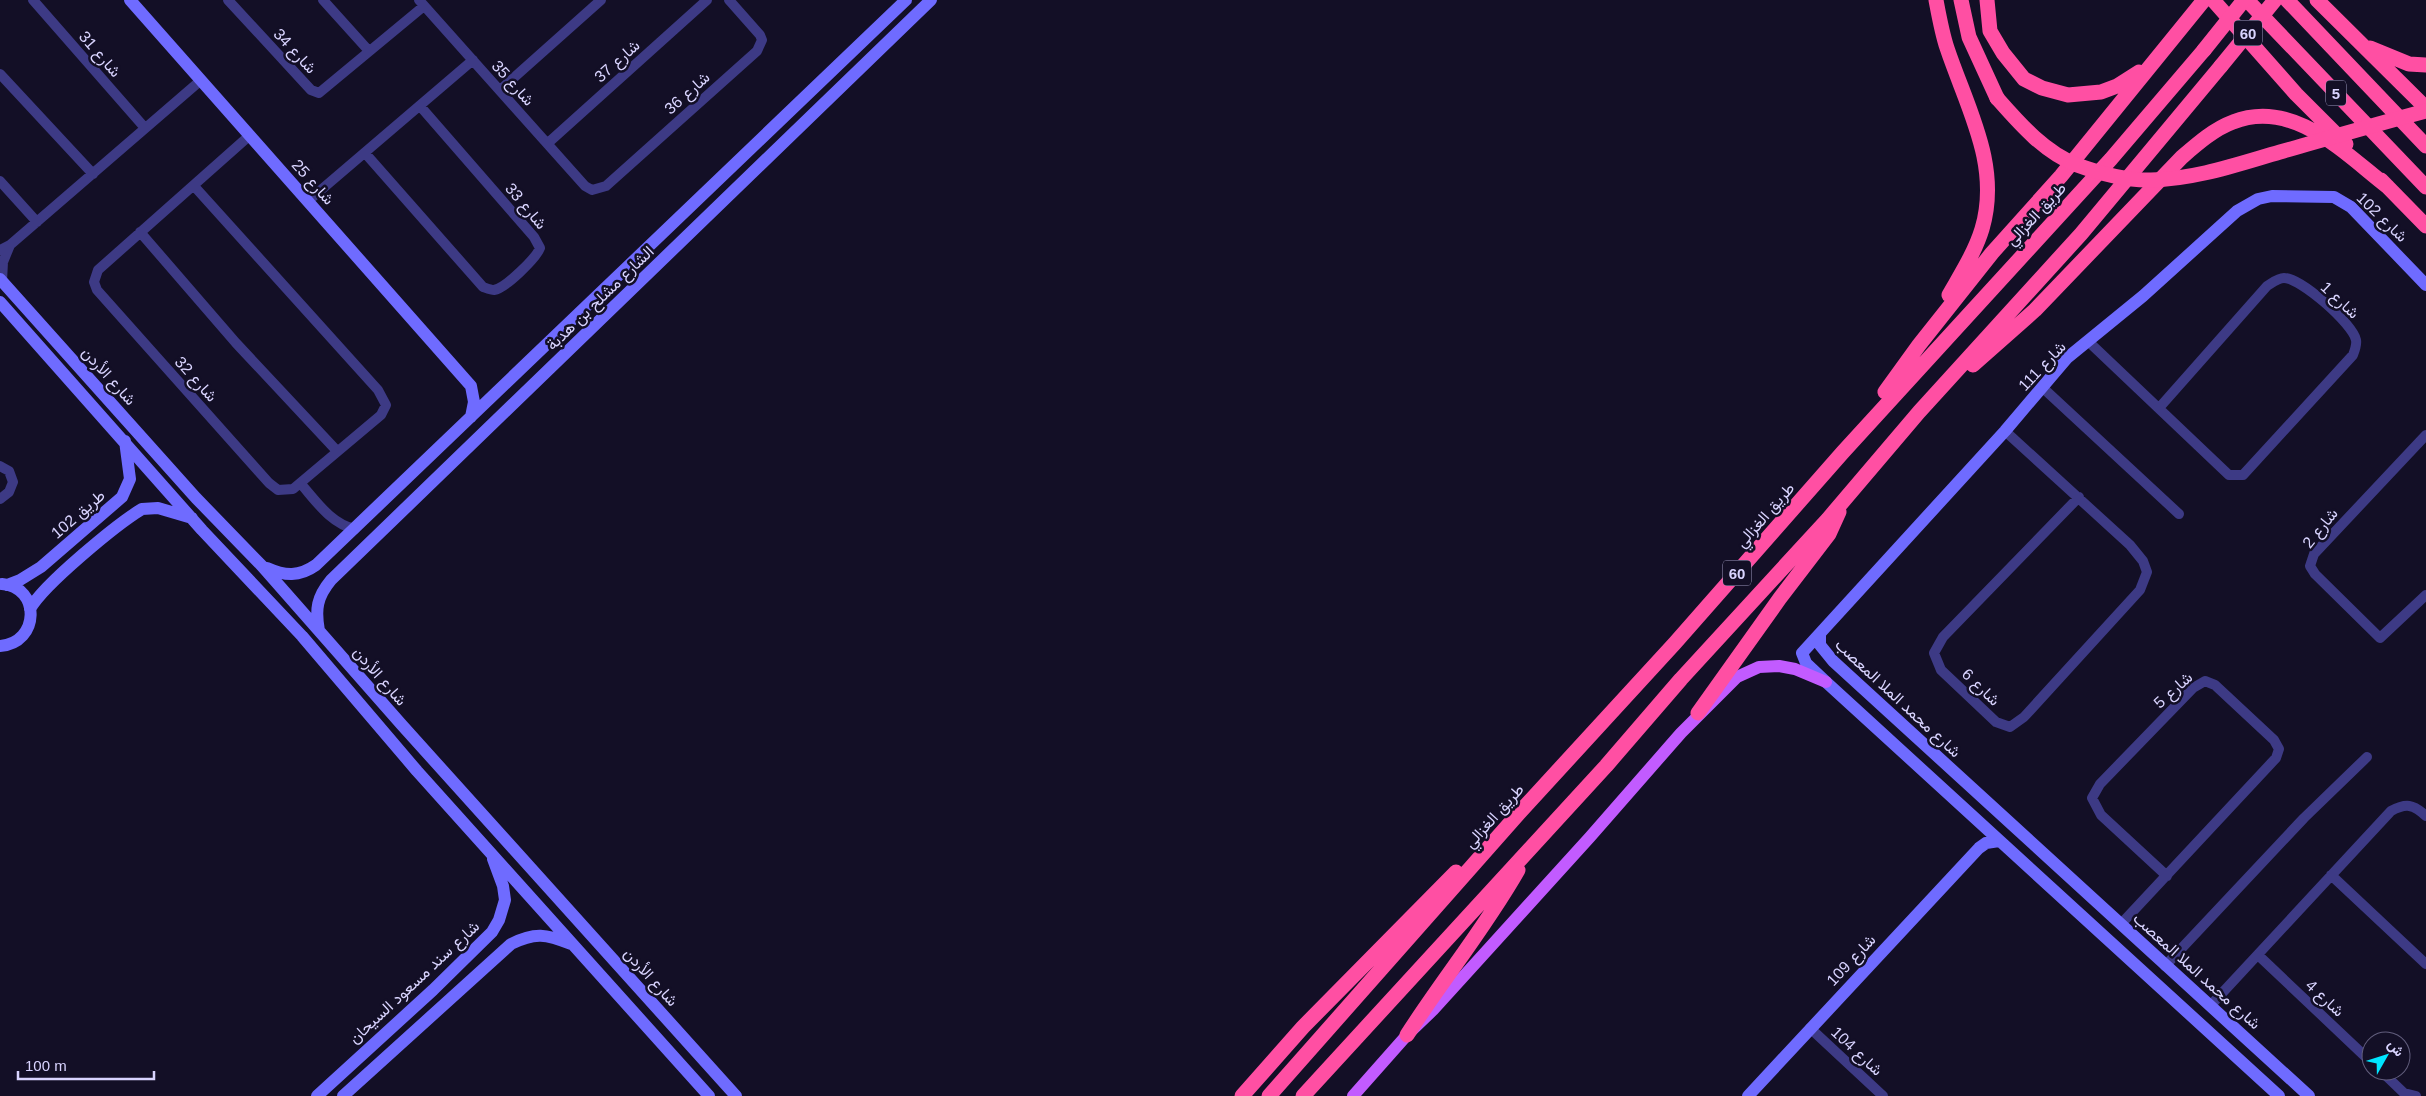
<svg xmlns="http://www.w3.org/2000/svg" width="2426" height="1096" font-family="Helvetica,Vazirmatn,sans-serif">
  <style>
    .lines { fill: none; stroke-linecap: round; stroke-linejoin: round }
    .street { stroke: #3d3a85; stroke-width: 10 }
    .secondary { stroke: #6f6bff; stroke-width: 12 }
    .primary { stroke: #c25bff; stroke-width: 12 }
    .highway { stroke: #ff4fa3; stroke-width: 15 }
    .highway-bridge { stroke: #ff4fa3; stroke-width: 15 }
    .labels { text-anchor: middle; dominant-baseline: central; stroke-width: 5; stroke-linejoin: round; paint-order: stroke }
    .shield { fill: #130f26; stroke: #9e99be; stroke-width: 1 }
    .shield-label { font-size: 15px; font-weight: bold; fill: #d9d4ff }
    .street-label { font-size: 16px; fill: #d9d4ff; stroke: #130f26 }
  </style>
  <rect width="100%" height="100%" fill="#130f26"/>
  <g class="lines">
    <path class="street" d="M33,0L145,128
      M228,0L311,90L319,93L424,6
      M323,0L369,51
      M419,0L585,186L592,190L606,186L757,51L762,40L760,35L729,0
      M0,74L93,174
      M500,90L601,0
      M548,143L707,0
      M365,153L483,287C486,288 491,290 494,290C506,288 536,258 540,248L534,237L420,106
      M0,181L37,222
      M194,186L378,390L386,405L381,415L293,489L278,490L269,483L97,290L94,282L98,270L249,136
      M308,201L473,60
      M140,232L236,343L337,451
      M0,250L10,245L200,81
      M2,281L3,262L10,245
      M2089,342L2229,475H2243L2353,355C2355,350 2357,345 2356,340C2353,324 2301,278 2284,278C2278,278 2272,283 2267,286L2159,408
      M2043,388L2179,514
      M2005,431L2130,545L2143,561L2147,572L2140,590L2024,717L2010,727L1996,722L1941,670L1934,653L1943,637L2079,497
      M2426,435L2314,554L2310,566L2315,574L2380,638L2426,595
      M0,466L9,471L13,482L9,492L0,499
      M301,484C316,501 331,524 355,529
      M2331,875L2426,964
      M2121,924L2276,758L2279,749L2274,740L2215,685L2205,681L2193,688L2100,784L2092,798L2101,815L2167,876
      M2258,955L2371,1062
      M2165,966L2304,818L2367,757
      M2211,1005L2391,811C2406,803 2413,804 2426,816
      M1810,1028L1883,1096
      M2381,1071L2404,1093L2416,1096"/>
    <path class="secondary" d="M130,0L471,386L474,402L471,417
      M0,279L196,498L262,566L401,724L736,1096
      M0,302L202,530L302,636L417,771L709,1096
      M267,568C285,576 299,577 316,565L906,0
      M7,585L20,580L41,567L122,497L130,479L125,441
      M30,609C43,585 117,524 142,509L158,508L192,518
      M319,631C315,609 317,597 331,580L931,0
      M1820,634V645L1833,661L2309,1096
      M0,646C40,643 41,587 2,584
      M317,1096L433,990L492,932L499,920L505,900L503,886L493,859
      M343,1096L511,944C535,932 546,934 571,944
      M1748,1096L1979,848L1986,843L1999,841
      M2279,1096L1826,682L1806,663L1802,653L2005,431L2067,358L2143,296L2237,211L2258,199L2272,196L2334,197L2351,207L2426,285"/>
    <path class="primary" d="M1353,1096L1407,1035L1433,1010L1590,837L1681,733L1737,677L1759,667L1779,666L1795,669L1826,682"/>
    <path class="highway" d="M1936,0C1939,16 1942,33 1947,48C1967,108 2001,165 1982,229C1975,252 1961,274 1949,295
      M1961,0L1969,37L1997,98
      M1987,0L1990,31L2003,53L2024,79L2042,88L2068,95L2101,92L2117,86L2139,72
      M2213,0L2296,94L2346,144
      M2247,0L2426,187
      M2287,0L2426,146
      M2317,0L2426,108
      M2370,48L2409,64L2426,65
      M2381,180L2426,226
      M1973,365L2035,310L2182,157C2197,144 2214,129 2233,122C2293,98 2344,153 2388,187
      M1885,392L1919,345L1992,253L2061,176L2204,0
      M1698,713L1780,598L1829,534L1839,512
      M1407,1035C1443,979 1485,928 1518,870
      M1242,1096L1303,1027L1456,872
      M1269,1096L1519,813L1675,643L1843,452L2111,159L2204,50
      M1303,1096L1606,766L1681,679L1828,519L1919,412L2081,234L2221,66"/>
    <path class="highway-bridge" d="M2204,50L2244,0
      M2221,66L2275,0
      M1997,98C2020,124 2044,152 2077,165C2099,173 2128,181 2151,180C2196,179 2238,164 2280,152C2329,138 2377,124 2426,111"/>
  </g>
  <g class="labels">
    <g class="shield">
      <rect x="2234" y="20.5" width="28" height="25" rx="4"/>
      <rect x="2326" y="80.5" width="20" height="25" rx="4"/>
      <rect x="1723" y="560.5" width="28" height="25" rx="4"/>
    </g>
    <g class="shield-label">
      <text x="2248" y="33">60</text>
      <text x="2336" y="93">5</text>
      <text x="1737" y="573">60</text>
    </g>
    <g class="street-label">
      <text transform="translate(295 51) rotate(47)">شارع 34</text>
      <text transform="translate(100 54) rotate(49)">شارع 31</text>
      <text transform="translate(617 61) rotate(-42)">شارع 37</text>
      <text transform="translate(513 83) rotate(48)">شارع 35</text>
      <text transform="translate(687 93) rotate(-42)">شارع 36</text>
      <text transform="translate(313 182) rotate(48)">شارع 25</text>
      <text transform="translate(526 206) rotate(50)">شارع 33</text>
      <text transform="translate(2036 214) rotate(-47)">طريق الغزالي</text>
      <text transform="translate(2382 217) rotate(44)">شارع 102</text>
      <text transform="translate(600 298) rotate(-44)">الشارع مشلح بن هدبة</text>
      <text transform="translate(2340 300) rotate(43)">شارع 1</text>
      <text transform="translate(2042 366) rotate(-47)">شارع 111</text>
      <text transform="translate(109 376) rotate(48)">شارع الأردن</text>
      <text transform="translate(196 379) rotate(48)">شارع 32</text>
      <text transform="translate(78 514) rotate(-41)">طريق 102</text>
      <text transform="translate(1765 515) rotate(-49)">طريق الغزالي</text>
      <text transform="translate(2320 528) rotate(-51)">شارع 2</text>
      <text transform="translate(380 676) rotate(49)">شارع الأردن</text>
      <text transform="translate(1981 687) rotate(44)">شارع 6</text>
      <text transform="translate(2173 690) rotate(-42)">شارع 5</text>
      <text transform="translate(1898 698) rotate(43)">شارع محمد الملا المعصب</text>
      <text transform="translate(1494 816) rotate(-48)">طريق الغزالي</text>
      <text transform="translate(1851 960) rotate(-47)">شارع 109</text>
      <text transform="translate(2197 971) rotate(42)">شارع محمد الملا المعصب</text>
      <text transform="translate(651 977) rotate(48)">شارع الأردن</text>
      <text transform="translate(414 982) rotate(-43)">شارع سند مسعود السيحان</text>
      <text transform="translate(2325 998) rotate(43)">شارع 4</text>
      <text transform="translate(1857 1051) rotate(43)">شارع 104</text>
    </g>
  </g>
  <g transform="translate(2386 1056) rotate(51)"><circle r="24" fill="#130f26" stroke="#625e7d"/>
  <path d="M0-4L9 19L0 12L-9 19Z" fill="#00e5ff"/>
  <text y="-8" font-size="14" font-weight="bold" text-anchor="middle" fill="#d9d4ff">ش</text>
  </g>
  <path d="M18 1071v8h136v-8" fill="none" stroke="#d9d4ff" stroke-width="2.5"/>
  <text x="25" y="1071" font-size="15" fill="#d9d4ff" stroke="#130f26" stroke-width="4" paint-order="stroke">100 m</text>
</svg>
